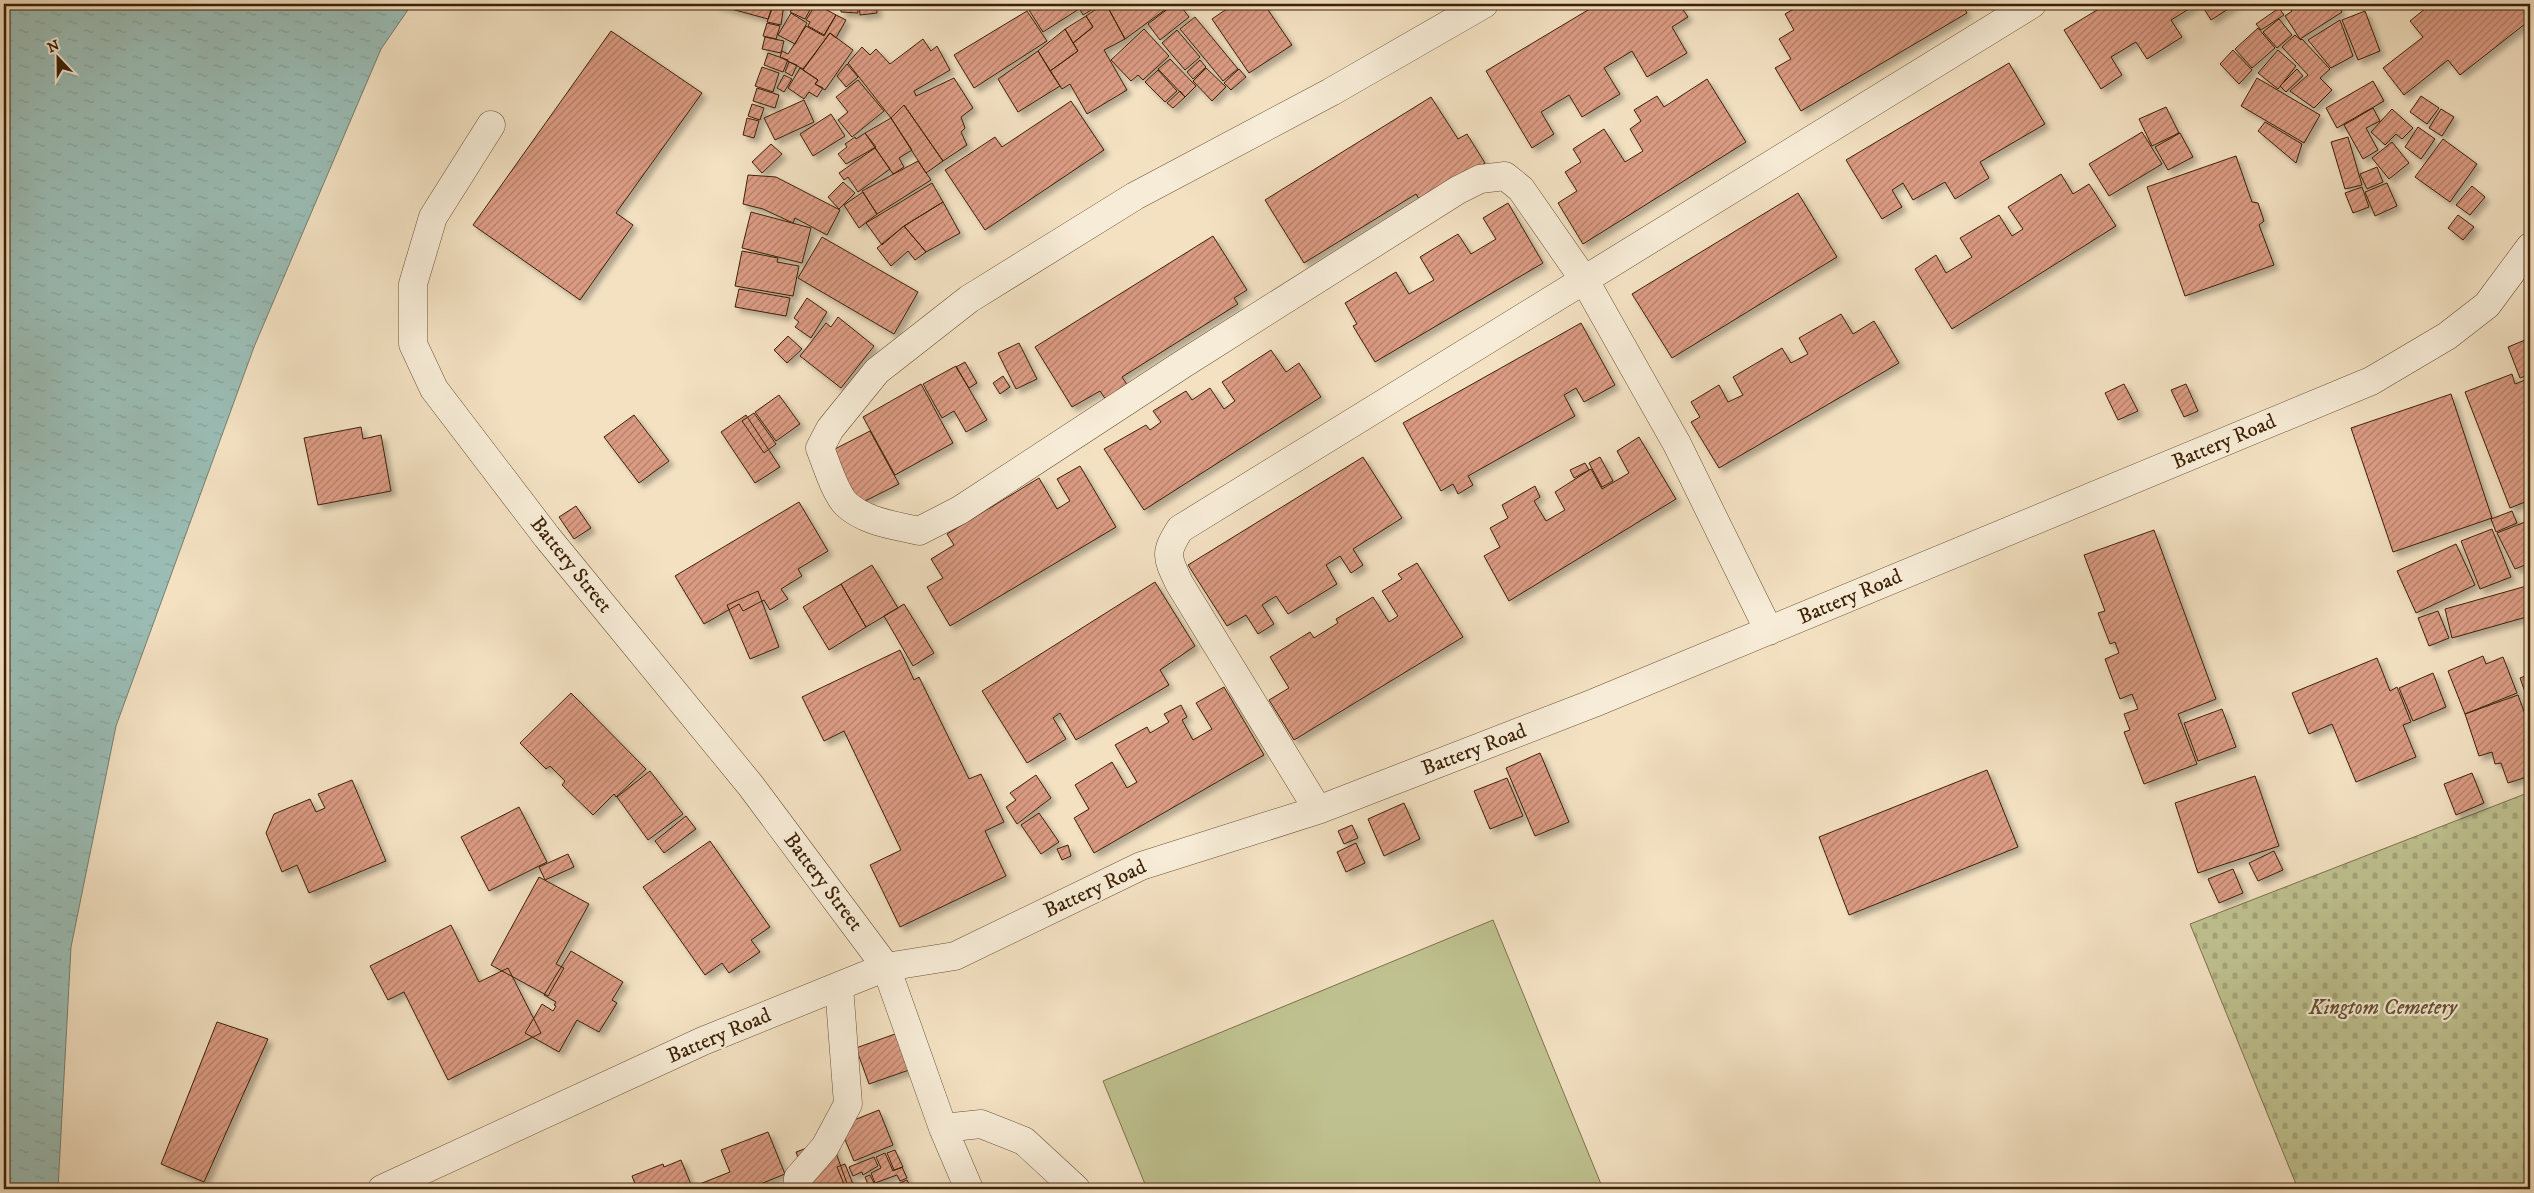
<svg xmlns="http://www.w3.org/2000/svg" width="2534" height="1193" font-family="'IM FELL DW Pica',serif">
  <style>
    .cemetery { fill: url(#cemetery-stones); stroke: #7e724b }
    .green { fill: #bfc290; stroke: #7e724b }
    .water { fill: url(#water-ripples); stroke: #757f6f }
    .building { fill: url(#building-hatch); stroke: #3c2106; filter: url(#shadow) }
    .lines { fill: none; stroke-linecap: round; stroke-linejoin: round }
    .minor-casing { stroke: #6a5135; stroke-width: 29 }
    .minor { stroke: #f7ecd7; stroke-width: 28 }
    .labels { text-anchor: middle; dominant-baseline: central; stroke-width: 4.5; stroke-linejoin: round; paint-order: stroke }
    .street-label { font-size: 21px; fill: #3c2106; stroke: #f7ecd7 }
    .park-label { font-size: 21px; font-style: italic; fill: #63512f; stroke: #f7ecd7 }
  </style>
  <defs>
    <pattern id="cemetery-stones" width="16" height="16" patternUnits="userSpaceOnUse" patternTransform="scale(1.25)"><rect width="16" height="16" fill="#bfc290"/><path d="M2 7V4a2 2 0 0 1 4 0v3zM10 15v-3a2 2 0 0 1 4 0v3z" fill="#a5a67b"/></pattern>
    <pattern id="water-ripples" width="26" height="14" patternUnits="userSpaceOnUse" patternTransform="scale(1.25)"><rect width="26" height="14" fill="#9bbdb5"/><path d="M2 4q2-2 4 0t4 0M15 11q2-2 4 0t4 0" fill="none" stroke="#86a29a"/></pattern>
    <pattern id="building-hatch" width="6" height="6" patternUnits="userSpaceOnUse" patternTransform="scale(1.25)"><rect width="6" height="6" fill="#db9b83"/><path d="M-1 1l2-2M0 6l6-6M5 7l2-2" fill="none" stroke="#b37e69"/></pattern>
    <filter id="shadow"><feDropShadow dx="4.5" dy="4.5" stdDeviation="2.5" flood-color="#0004"/></filter>
  </defs>
  <rect width="100%" height="100%" fill="#f3e1c2"/>
  <filter id="stains"><feTurbulence type="fractalNoise" baseFrequency=".004" numOctaves="4"/><feColorMatrix values="0 0 0 0 .2 0 0 0 0 .09 0 0 0 0 .02 0 0 0 .5 -.17"/></filter>
  <radialGradient id="worn" r=".72"><stop offset=".6" stop-color="#630" stop-opacity="0"/><stop offset="1" stop-color="#630" stop-opacity=".3"/></radialGradient>
  <path class="cemetery" d="M2530,792V1189H2298L2190,924Z"/>
  <path class="green" d="M1493,920L1603,1189H1147L1103,1081Z"/>
  <path class="water" d="M4,4H412L381,49L254,347L116,726L71,947L58,1189H4Z"/>
  <path class="building" d="M713,4H773L768,19Z
    M774,4H784L781,25L767,22Z
    M795,4H813L805,19L790,12Z
    M816,4L836,15L824,35L808,26L810,22L806,20Z
    M841,4H857L858,13L841,12Z
    M859,4H876L877,13L860,15Z
    M1025,4H1075L1079,9L1043,32Z
    M1077,4H1101L1083,15Z
    M1104,4H1106L1125,39L1104,50L1127,90L1087,114L1070,84L1062,89L1050,71L1078,51L1073,43L1093,27L1086,16Z
    M1106,4H1163L1166,9L1125,39Z
    M1174,4H1179L1189,17L1160,40L1148,24Z
    M1234,4H1264L1292,45L1249,73L1212,19Z
    M1598,4H1679L1688,17L1672,27L1687,53L1647,77L1632,51L1604,68L1620,94L1582,117L1569,95L1541,112L1554,134L1532,148L1486,71Z
    M1803,4H1962L1967,13L1801,111L1775,68L1791,59L1779,39L1794,30L1785,14Z
    M2107,4H2197L2171,20L2182,37L2147,59L2136,42L2111,57L2122,75L2101,89L2064,30Z
    M2201,4H2236L2211,20Z
    M2287,4H2337L2342,12L2300,39L2285,16L2292,11Z
    M2431,4H2526L2530,10V20L2460,75L2448,60L2404,95L2383,68L2423,37L2410,21Z
    M2279,8L2284,15L2261,30L2256,24Z
    M1027,11L1047,41L974,88L954,55Z
    M2365,11L2380,51L2358,60L2342,20Z
    M791,13L807,23L795,44L778,35Z
    M836,15L846,20L836,38L830,33L803,69L780,57L782,51L788,54L806,26L824,36Z
    M1086,16L1093,27L1073,43L1065,29Z
    M1195,17L1238,69L1223,81L1180,29Z
    M2279,19L2292,35L2277,48L2263,32Z
    M2340,20L2353,56L2331,68L2308,40Z
    M767,23L780,26L776,39L763,36Z
    M2258,28L2275,48L2252,68L2235,49Z
    M1065,29L1078,51L1050,71L1038,51Z
    M1144,29L1169,56L1143,80L1138,75L1131,81L1111,60Z
    M1177,30L1200,57L1185,70L1162,43Z
    M611,31L702,93L616,213L633,225L580,300L473,225Z
    M830,33L853,50L825,90L815,84L818,80L803,70Z
    M2295,35L2301,40L2302,39L2330,69L2320,78L2332,90L2314,108L2290,91L2308,75L2282,47Z
    M765,37L784,41L781,53L762,49Z
    M923,39L931,51L937,46L950,70L914,91L916,96L954,78L973,108L961,117L965,128L961,132L967,145L943,161L904,105L891,118L848,63L862,47L870,55L876,49L890,64Z
    M2233,50L2252,70L2239,84L2220,64Z
    M2278,50L2296,66L2278,89L2258,73Z
    M1038,51L1060,86L1018,112L998,79Z
    M768,53L788,60L783,72L764,65Z
    M1170,59L1196,86L1185,97L1158,69Z
    M1200,60L1206,67L1193,79L1187,72Z
    M789,62L797,65L792,76L785,72Z
    M2009,63L2045,124L1980,162L1989,178L1955,199L1945,182L1913,200L1903,183L1892,190L1902,207L1882,219L1846,160Z
    M847,64L858,77L846,87L837,76Z
    M762,67L779,73L773,92L755,86Z
    M800,68L818,80L815,84L823,88L817,97L809,92L804,99L788,88Z
    M1206,68L1226,87L1212,101L1193,81Z
    M1239,69L1246,77L1231,90L1224,83Z
    M2297,69L2303,76L2286,92L2280,86Z
    M1158,70L1177,91L1165,102L1145,82Z
    M784,75L792,79L784,92L777,88Z
    M2257,78L2320,115L2304,143L2241,106Z
    M1707,79L1746,142L1583,244L1558,203L1577,191L1565,172L1581,162L1573,149L1604,129L1625,162L1643,151L1630,129L1641,121L1634,110L1657,96L1664,107Z
    M858,80L884,111L852,137L838,120L848,112L836,97Z
    M2373,81L2384,101L2337,128L2326,108Z
    M757,88L779,95L775,108L753,101Z
    M1180,91L1185,97L1173,108L1167,103Z
    M2421,96L2439,108L2427,124L2410,112Z
    M1431,97L1458,139L1467,134L1485,163L1421,202L1416,194L1304,263L1265,200Z
    M804,100L814,122L775,140L764,118Z
    M1071,101L1104,150L985,230L945,170L995,137L1002,147Z
    M752,104L764,108L760,120L748,116Z
    M904,105L943,161L926,173L891,118Z
    M2166,107L2179,133L2152,146L2139,119Z
    M2373,108L2380,121L2366,128L2378,150L2363,159L2344,125Z
    M2392,109L2413,128L2402,139L2396,134L2385,145L2371,132Z
    M2441,109L2454,117L2442,136L2429,128Z
    M831,114L845,136L813,156L800,134Z
    M747,118L759,121L754,138L743,135Z
    M891,118L912,150L899,158L904,167L893,174L865,133Z
    M2265,122L2302,144L2296,163L2258,131Z
    M2418,127L2435,139L2421,159L2405,147Z
    M2142,132L2162,164L2109,196L2089,164Z
    M865,133L876,147L846,164L838,154L847,147L845,144L855,137L856,139Z
    M2180,133L2193,157L2168,170L2155,147Z
    M2348,137L2362,185L2345,189L2331,142Z
    M2443,139L2477,164L2450,202L2415,177Z
    M2392,142L2409,163L2389,179L2372,158Z
    M771,144L782,154L762,173L752,162Z
    M875,148L890,169L858,192L848,177L844,180L839,173Z
    M2236,156L2252,202L2258,203L2264,221L2259,225L2274,265L2185,296L2147,187Z
    M918,161L931,180L877,214L862,191Z
    M2377,167L2383,182L2367,189L2360,174Z
    M2061,174L2073,194L2089,184L2116,226L1952,329L1915,269L1936,255L1946,273L1972,257L1960,238L1999,215L2012,236L2023,229L2008,207Z
    M748,175L776,177L840,210L827,235L795,218L793,223L763,209L743,204Z
    M843,182L855,193L839,209L828,197Z
    M932,183L943,202L904,226L882,245L866,223Z
    M2387,183L2397,206L2375,216L2365,192Z
    M2472,186L2485,197L2470,215L2456,205Z
    M2362,187L2369,207L2353,213L2345,193Z
    M863,192L877,214L859,228L844,205Z
    M1798,193L1837,257L1672,358L1632,294Z
    M943,202L960,233L926,252L904,226Z
    M1508,203L1543,263L1375,362L1353,326L1357,324L1345,303L1396,272L1409,294L1434,280L1420,257L1458,234L1471,254L1496,239L1483,218Z
    M751,212L811,228L802,263L742,248Z
    M2458,215L2474,227L2463,240L2448,228Z
    M904,226L926,252L915,260L908,251L891,266L877,248Z
    M1213,236L1247,290L1234,298L1238,304L1122,377L1128,386L1106,400L1100,391L1072,407L1035,347Z
    M822,237L918,292L894,334L798,278Z
    M742,251L778,258L777,262L799,266L793,296L735,286Z
    M739,289L790,298L786,316L735,307Z
    M807,298L827,312L811,338L795,327L799,322L794,318Z
    M1841,314L1853,334L1874,321L1899,363L1719,468L1691,422L1700,417L1691,402L1719,385L1728,402L1743,395L1733,377L1782,348L1791,363L1808,354L1799,338Z
    M838,317L874,346L841,388L800,356L826,323L831,327Z
    M1581,323L1615,385L1584,402L1576,388L1564,395L1575,416L1468,476L1473,485L1458,494L1453,484L1441,491L1403,423Z
    M788,336L802,349L787,363L774,350Z
    M2530,338V374L2520,378L2508,347Z
    M1019,343L1037,379L1016,389L998,353Z
    M1271,350L1286,372L1299,363L1321,397L1144,510L1104,449L1146,425L1150,430L1161,422L1153,411L1186,391L1192,400L1210,388L1224,409L1235,401L1222,382Z
    M965,362L977,383L969,388L956,367Z
    M956,366L987,420L966,432L954,411L942,418L923,384Z
    M2512,374L2515,384L2530,378V500L2510,508L2465,392Z
    M1003,376L1010,387L1000,394L993,383Z
    M921,384L953,443L895,475L863,417Z
    M2124,384L2138,411L2118,420L2105,393Z
    M2186,384L2198,411L2184,417L2171,390Z
    M2451,394L2492,518L2393,552L2351,428Z
    M779,395L800,424L776,441L755,412Z
    M754,413L776,444L764,453L742,421Z
    M634,415L669,461L639,483L604,437Z
    M746,415L780,467L755,483L721,432Z
    M361,427L363,439L381,435L391,491L318,505L304,438Z
    M870,431L899,484L857,505L829,452Z
    M1639,437L1676,499L1509,601L1484,556L1500,547L1490,528L1508,518L1502,505L1535,486L1540,497L1534,501L1546,521L1565,510L1555,492L1591,469L1602,489L1629,473L1617,451Z
    M1363,457L1402,518L1353,549L1363,565L1351,573L1340,556L1326,565L1337,584L1288,614L1276,596L1262,605L1274,624L1258,634L1246,615L1227,626L1188,565Z
    M1600,457L1613,481L1602,487L1589,463Z
    M1585,463L1589,470L1574,478L1570,470Z
    M1080,466L1116,527L950,626L927,587L943,578L931,559L954,545L947,534L1039,478L1057,509L1070,501L1057,479Z
    M799,502L828,551L798,569L802,576L781,589L788,599L770,610L764,600L743,611L739,604L704,624L675,576Z
    M576,506L591,528L574,539L559,517Z
    M2512,511L2517,523L2496,532L2491,519Z
    M2530,520V563L2515,569L2497,533Z
    M2492,529L2511,577L2480,589L2461,541Z
    M2154,530L2216,699L2178,714L2197,764L2144,784L2124,732L2130,730L2124,714L2138,709L2132,694L2120,699L2105,659L2119,653L2115,642L2110,644L2098,613L2105,611L2084,555Z
    M2456,544L2475,585L2416,613L2397,571Z
    M1417,563L1463,637L1294,740L1269,700L1289,688L1270,657L1310,632L1314,638L1338,623L1336,619L1373,597L1389,622L1398,616L1382,591L1402,579L1398,574Z
    M872,565L898,608L866,627L841,584Z
    M1155,582L1195,646L1160,670L1169,685L1076,740L1060,713L1053,718L1066,739L1027,763L982,691Z
    M841,584L866,627L829,650L803,607Z
    M2530,585V616L2452,638L2445,609Z
    M758,591L779,647L750,659L727,605Z
    M904,604L934,653L913,666L884,616Z
    M2438,611L2449,638L2429,646L2418,618Z
    M900,650L914,680L919,677L969,779L981,774L1004,822L985,831L1006,876L900,927L870,865L901,850L844,731L824,741L802,697Z
    M2483,656L2486,664L2503,657L2517,693L2465,714L2448,671Z
    M2377,658L2390,691L2397,687L2411,722L2403,725L2416,757L2356,782L2332,724L2309,734L2292,693Z
    M2433,673L2446,707L2413,721L2399,688Z
    M2530,674V706L2520,678Z
    M1224,687L1264,755L1094,853L1074,818L1089,809L1075,785L1112,762L1127,788L1137,782L1115,745L1147,727L1150,733L1169,722L1164,714L1181,705L1187,717L1182,720L1193,740L1212,729L1196,703Z
    M571,693L646,769L616,797L614,794L593,815L562,785L565,781L550,766L546,769L520,743Z
    M2518,695L2530,728V776L2508,783L2501,763L2495,764L2492,752L2479,756L2465,714Z
    M2222,709L2236,747L2198,761L2184,723Z
    M1540,753L1569,822L1535,836L1506,768Z
    M1987,770L2018,847L1849,915L1819,837Z
    M650,771L683,814L648,840L617,797Z
    M2472,773L2484,803L2456,815L2444,784Z
    M1036,775L1051,798L1017,824L1006,807L1016,800L1010,793Z
    M2255,776L2279,846L2198,873L2175,803Z
    M1507,778L1523,816L1490,829L1474,791Z
    M352,780L386,861L309,893L297,865L282,872L266,833L274,814L310,799L316,812L325,808L318,794Z
    M1404,803L1420,839L1384,856L1368,819Z
    M519,807L547,862L489,891L461,837Z
    M1039,813L1059,842L1041,854L1021,825Z
    M686,816L696,829L664,853L655,841Z
    M1352,825L1358,838L1344,844L1338,831Z
    M710,841L770,927L751,940L760,952L729,973L722,963L705,975L643,887Z
    M1356,843L1365,863L1346,872L1337,852Z
    M1068,845L1071,856L1062,860L1057,849Z
    M2274,851L2283,870L2258,881L2249,863Z
    M568,854L574,867L545,880L539,867Z
    M2233,869L2243,893L2219,903L2208,879Z
    M539,877L589,904L556,964L564,968L548,996L491,965Z
    M451,925L479,982L508,968L541,1033L448,1080L404,992L388,1000L370,966Z
    M571,951L623,982L612,1000L617,1003L599,1032L577,1020L559,1052L525,1033L542,1004L553,1011L556,1006L554,1005L556,1002L544,995Z
    M217,1022L268,1039L204,1182L161,1164Z
    M895,1034L909,1070L869,1084L856,1048Z
    M879,1110L893,1145L854,1161L843,1135L844,1124Z
    M768,1132L785,1174L753,1187L754,1189H628L627,1187L635,1184L632,1176L663,1164L664,1167L681,1160L692,1187L730,1172L721,1150Z
    M831,1139L849,1189H805L809,1188L796,1152Z
    M895,1150L903,1167L894,1170L887,1153Z
    M885,1153L893,1171L902,1167L907,1178L900,1181L897,1175L875,1183L871,1173L881,1168L876,1157Z
    M874,1157L878,1166L863,1175L862,1172L853,1176L849,1167Z
    M845,1164L855,1189H846L837,1167Z
    M870,1175L875,1185L869,1187L865,1177Z
    M907,1180L911,1189H899L897,1184Z"/>
  <g class="lines">
    <defs>
      <path id="minor" d="M1484,4L1331,92L1135,196L969,299L877,371L830,429L820,448C826,463 835,493 846,504C865,522 894,525 919,531L960,510L1183,364L1458,190L1480,179L1505,176L1521,189L1585,281L1677,444L1769,631
        M491,125L433,217L413,284V344L434,389L547,537L751,786L886,967L943,1128L969,1189
        M1318,810L1179,583C1167,557 1164,554 1180,529L2032,4
        M943,1128L981,1124L1024,1141L1076,1189
        M382,1189L703,1041L886,967L955,956L1141,866L1318,810L1594,703L2371,381L2447,336L2487,305L2530,247
        M797,1189L798,1178L825,1147L848,1104L839,986"/>
    </defs>
    <use href="#minor" class="minor-casing"/>
    <use href="#minor" class="minor"/>
  </g>
  <g class="labels">
    <g class="street-label">
      <text transform="translate(2224 442) rotate(-23)">Battery Road</text>
      <text transform="translate(571 565) rotate(51)">Battery Street</text>
      <text transform="translate(1850 597) rotate(-23)">Battery Road</text>
      <text transform="translate(1474 750) rotate(-21)">Battery Road</text>
      <text transform="translate(823 882) rotate(53)">Battery Street</text>
      <text transform="translate(1095 889) rotate(-25)">Battery Road</text>
      <text transform="translate(719 1036) rotate(-23)">Battery Road</text>
    </g>
    <g class="park-label">
      <text x="2383" y="1008">Kingtom Cemetery</text>
    </g>
  </g>
  <rect width="2534" height="1193" fill="none" stroke="#f3e1c2" stroke-width="20"/>
  <rect x="5" y="5" width="2524" height="1183" fill="none" stroke="#3c2106" stroke-width="2.5"/>
  <rect x="10" y="10" width="2514" height="1173" fill="none" stroke="#3c2106"/>
  <g transform="translate(58 58) rotate(338)" stroke="#f7ecd7" stroke-width="4" paint-order="stroke">
  <path d="M0-4L9 19L0 12L-9 19Z" fill="#3c2106"/>
  <text y="-8" font-size="14" font-weight="bold" text-anchor="middle" fill="#3c2106">N</text>
  </g>
  <rect width="100%" height="100%" filter="url(#stains)"/>
  <rect width="100%" height="100%" fill="url(#worn)"/>
</svg>
